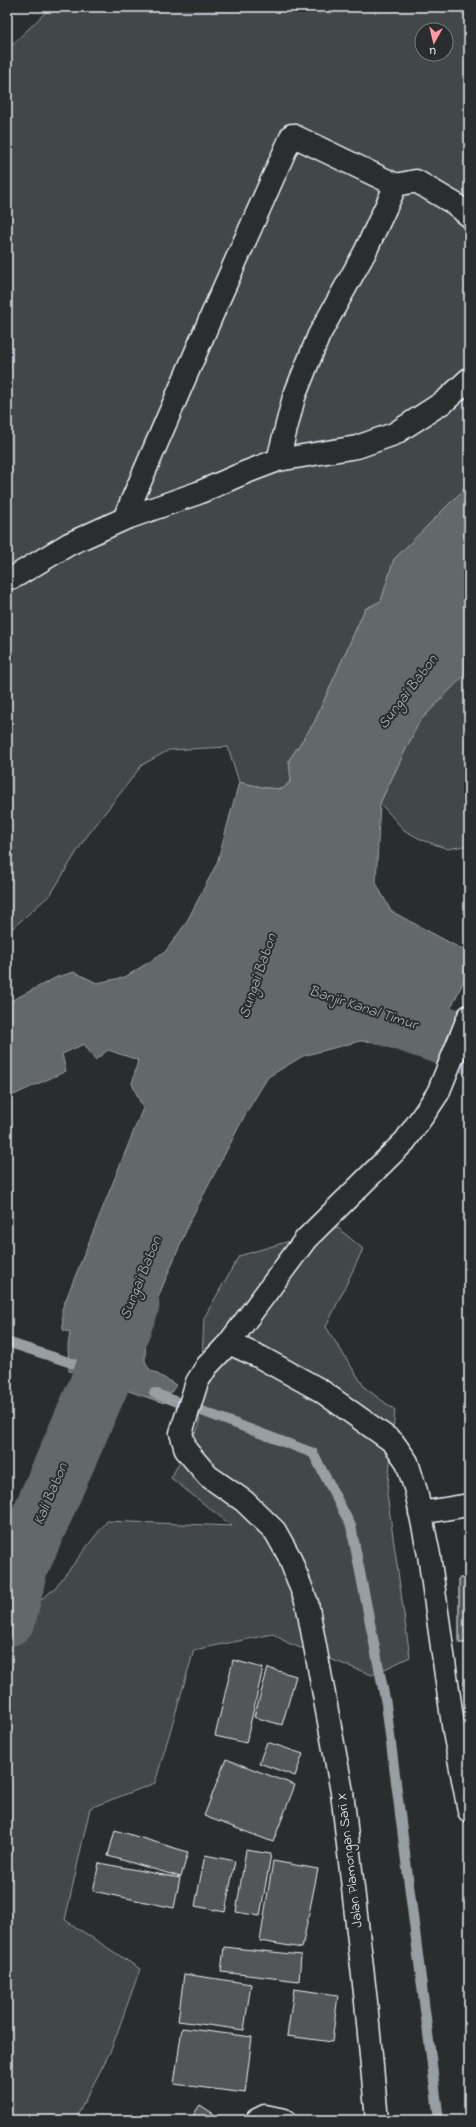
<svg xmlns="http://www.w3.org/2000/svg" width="476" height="2127" font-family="'Indie Flower',sans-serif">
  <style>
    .green { fill: #424648; stroke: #959ca0; fill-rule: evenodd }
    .water { fill: #63686b; stroke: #989fa3 }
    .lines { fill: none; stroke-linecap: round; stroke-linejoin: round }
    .stream { stroke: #989fa3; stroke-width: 10 }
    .river { stroke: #63686b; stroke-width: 59 }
    .building { fill: #535759; stroke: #e8f1f8 }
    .street-casing { stroke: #e8f1f8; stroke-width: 25 }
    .street { stroke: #2a2d2e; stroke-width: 22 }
    .labels { text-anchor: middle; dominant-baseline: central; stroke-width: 4; stroke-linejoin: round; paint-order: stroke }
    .street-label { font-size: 14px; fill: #e8f1f8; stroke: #2a2d2e }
    .water-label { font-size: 15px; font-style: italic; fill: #acb3b9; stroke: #2a2d2e }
  </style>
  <rect width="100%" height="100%" fill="#2a2d2e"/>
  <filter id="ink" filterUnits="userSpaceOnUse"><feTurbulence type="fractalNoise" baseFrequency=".025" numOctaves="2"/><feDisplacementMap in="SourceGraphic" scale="8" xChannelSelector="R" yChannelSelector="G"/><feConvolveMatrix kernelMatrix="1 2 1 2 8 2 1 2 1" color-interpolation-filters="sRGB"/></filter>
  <g filter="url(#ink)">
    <path class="green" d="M51,7H453L469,18V484L394,559L381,601L365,609L314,723L289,760L291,780L283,789L266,788L239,782L228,747L169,750L142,765L84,840L51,894L7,933V50ZM422,30H446V54H422Z
      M469,670V845L448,849L422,840L404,830L380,803L419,722Z
      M337,1227L363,1249L326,1327L365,1388L395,1410L387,1494L410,1657L372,1675L288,1643L273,1634L194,1650L155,1783L90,1808L65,1920L140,1969L111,2050L75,2120H7V1649L11,1625L54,1589L107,1521L232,1526L171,1478L199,1426L204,1318L239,1256Z"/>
    <path class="water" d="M469,484V670L419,722L380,803L376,883L391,911L469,953V970L433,1045L360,1041L303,1056L268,1077L246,1113L191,1219L146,1326L145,1361L149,1369L176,1385L164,1403L69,1371L68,1346L70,1332L63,1330L62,1309L143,1108L132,1084L138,1060L108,1050L95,1060L84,1044L62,1054L66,1071L7,1098V1003L57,977L74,972L97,983L125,977L165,952L186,923L217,863L239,782L266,788L283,789L291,781L289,760L314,723L365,609L381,601L394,559Z"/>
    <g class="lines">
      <path class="stream" d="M7,1342L81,1366
        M154,1393L313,1453L351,1526L386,1704L439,2120"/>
      <path class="river" d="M360,1007L469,1044
        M7,1617L18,1569L98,1387L130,1305"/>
    </g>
    <path class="building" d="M459,1578H469V1643H459Z
      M233,1660L263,1668L246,1743L215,1736Z
      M268,1668L296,1676L282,1725L254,1717Z
      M267,1742L303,1754L295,1776L259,1763Z
      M226,1759L295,1785L273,1842L204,1816Z
      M115,1830L188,1852L181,1877L108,1856Z
      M246,1850L271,1854L260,1916L236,1912Z
      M205,1855L235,1861L225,1912L195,1906Z
      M273,1861L318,1869L302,1948L260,1941Z
      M99,1863L180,1878L174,1908L93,1891Z
      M224,1947L301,1955L299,1981L221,1972Z
      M184,1974L251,1984L244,2030L178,2021Z
      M294,1989L338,1995L332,2042L287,2036Z
      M182,2028L252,2037L245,2093L174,2084Z
      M200,2105L223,2120H190Z"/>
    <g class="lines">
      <defs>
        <path id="street" d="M278,460L294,397L319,335L365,252L396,185L416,181L455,204L469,216
          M124,519L218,301L292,135L396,185
          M7,578L14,577L69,544L124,519L198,493L244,473L278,460L357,447L394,434L445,401L469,379
          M229,1343L260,1357L320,1390L393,1442L407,1462L416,1491L429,1555L454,1732L469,1811
          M420,1513L469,1505
          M257,2120L265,2116L284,2120
          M377,2120L366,2002L342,1792L307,1603L289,1556L275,1531L244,1501L208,1476L186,1450L181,1433L197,1382L207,1366L229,1343L306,1239L405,1141L424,1114L438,1093L469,1016"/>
      </defs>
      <use href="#street" class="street-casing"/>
      <use href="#street" class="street"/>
    </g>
  </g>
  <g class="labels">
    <g class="street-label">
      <text transform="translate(350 1860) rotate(-97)">Jalan Plamongan Sari X</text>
    </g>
    <g class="water-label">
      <text transform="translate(408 692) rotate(-53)">Sungai Babon</text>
      <text transform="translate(258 976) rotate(-71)">Sungai Babon</text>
      <text transform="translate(363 1008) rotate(18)">Banjir Kanal Timur</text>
      <text transform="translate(141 1278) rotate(-68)">Sungai Babon</text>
      <text transform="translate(51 1494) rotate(-67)">Kali Babon</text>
    </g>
  </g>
  <rect width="476" height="2127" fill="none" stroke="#2a2d2e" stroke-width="24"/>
  <rect x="12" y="12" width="452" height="2103" fill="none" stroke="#e8f1f8" stroke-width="1.5" filter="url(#ink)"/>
  <g transform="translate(434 42) rotate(188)"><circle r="19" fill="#2a2d2e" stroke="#767b7f"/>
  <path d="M0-3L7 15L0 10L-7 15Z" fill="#ff9aa2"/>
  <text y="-6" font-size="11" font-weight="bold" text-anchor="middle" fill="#e8f1f8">U</text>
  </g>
</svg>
